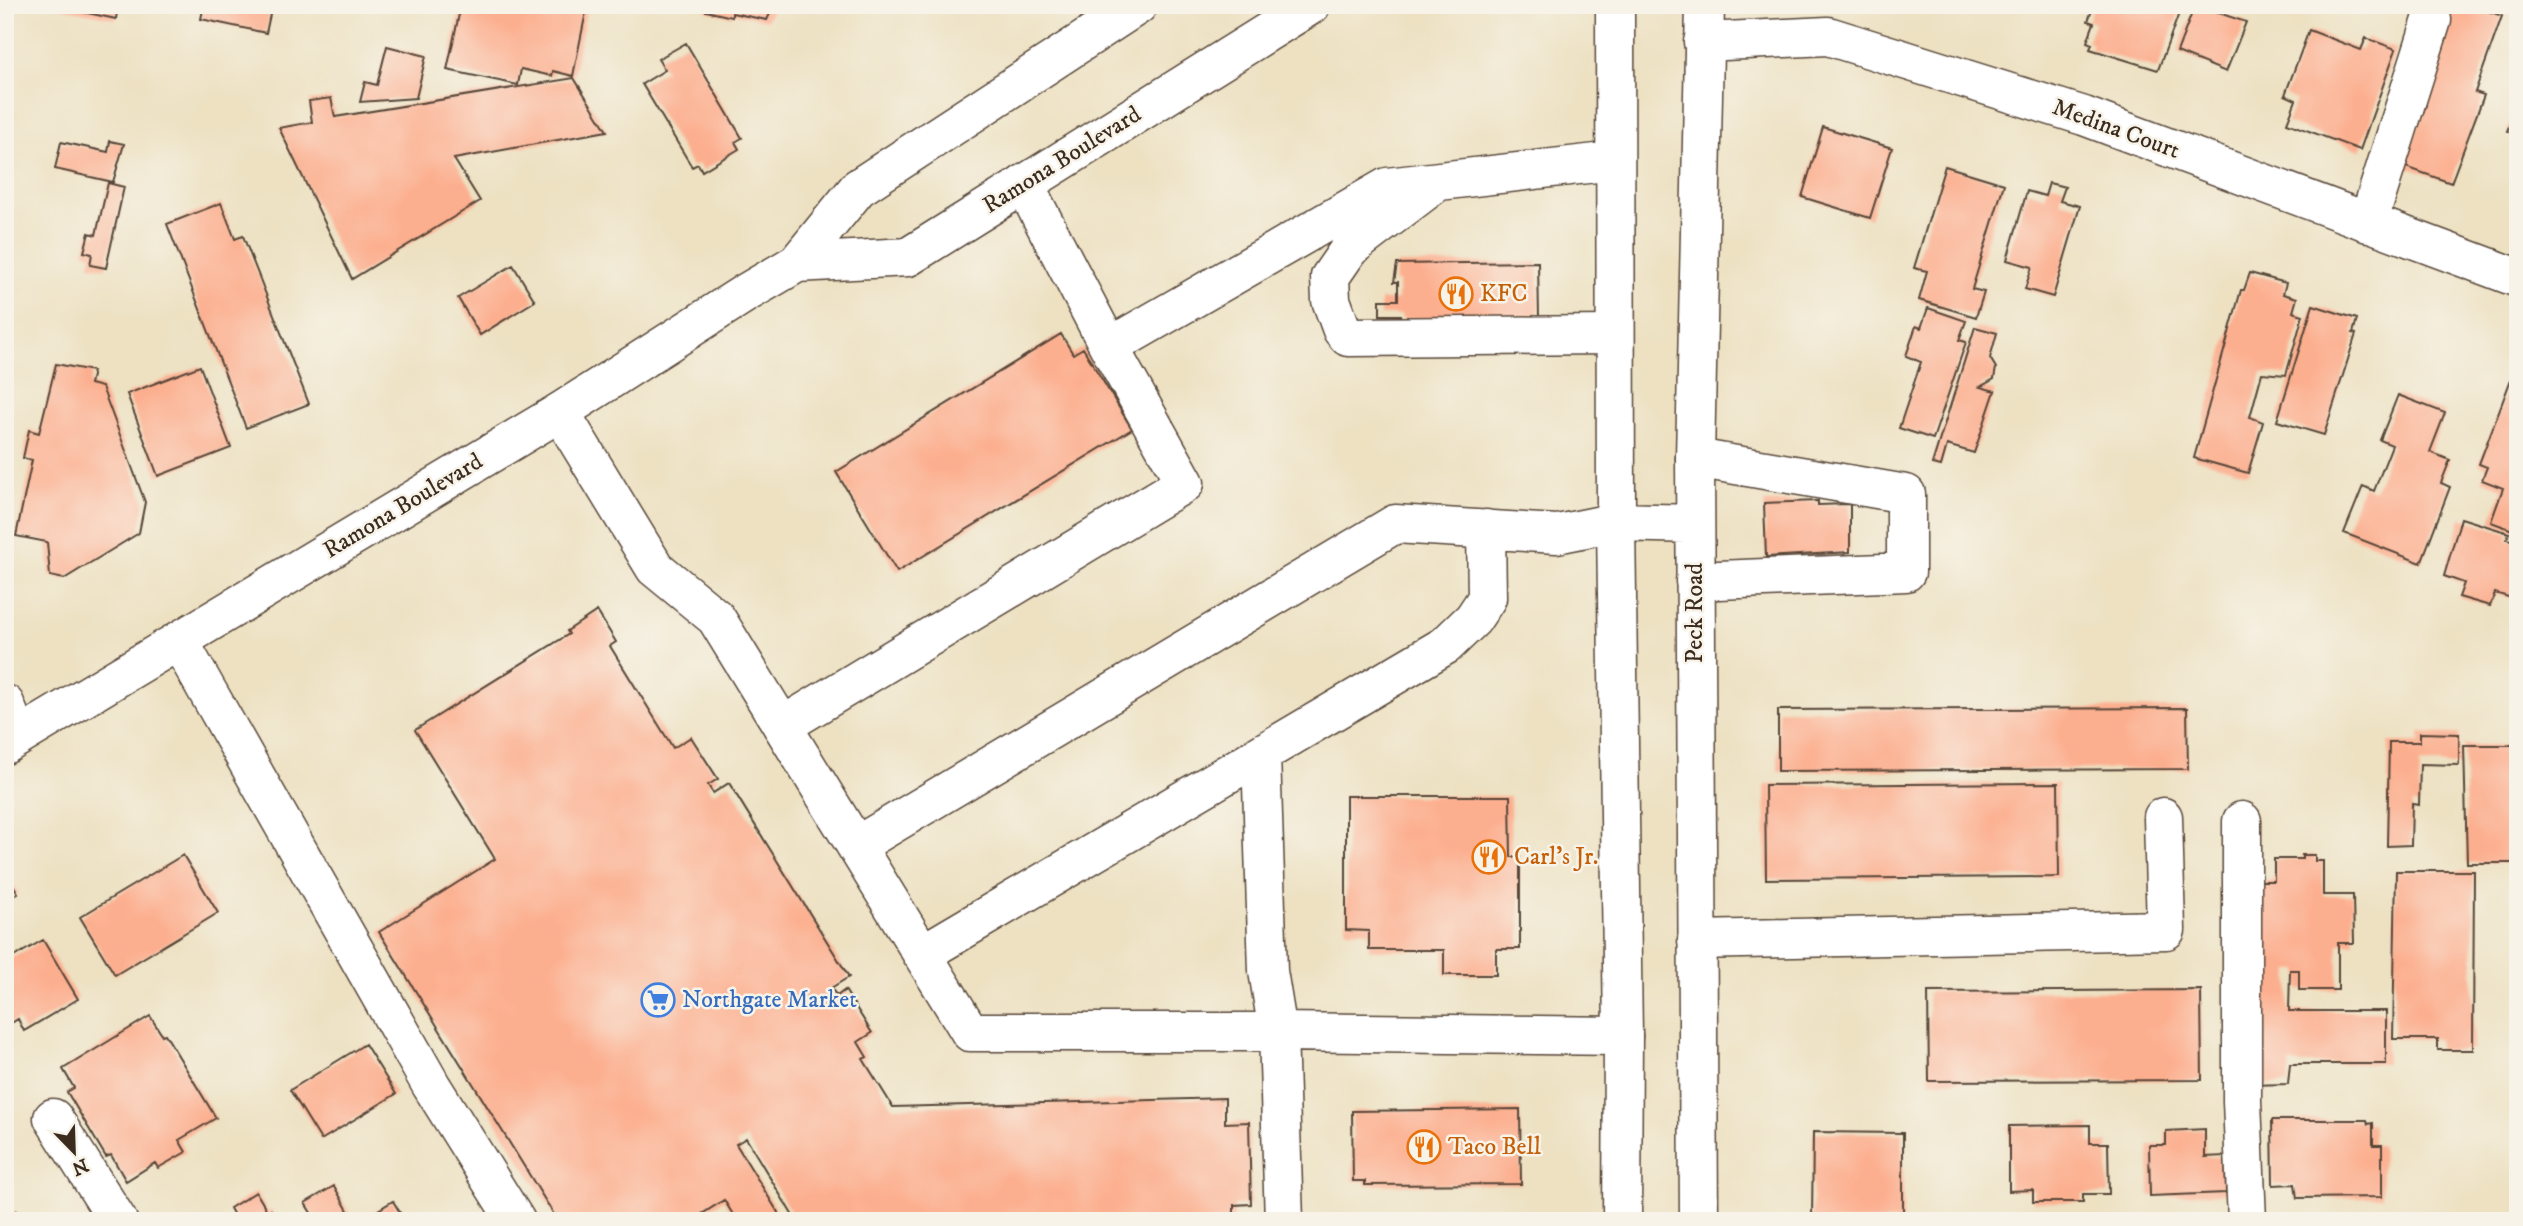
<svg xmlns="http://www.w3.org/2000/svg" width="2523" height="1226" font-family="'IM FELL DW Pica',serif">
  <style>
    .building { fill: #fcaf8f }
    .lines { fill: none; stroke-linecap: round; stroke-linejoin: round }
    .minor-casing { stroke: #564537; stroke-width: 41 }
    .major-casing { stroke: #564537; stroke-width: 41 }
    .minor { stroke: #fff; stroke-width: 38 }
    .major { stroke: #fff; stroke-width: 38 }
    .labels { text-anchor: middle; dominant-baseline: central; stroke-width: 5; stroke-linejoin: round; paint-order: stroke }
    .street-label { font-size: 24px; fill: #3b2a1e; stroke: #f7f3e8 }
    .food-label { font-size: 24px; fill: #c56008; stroke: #f7f3e8; text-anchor: start }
    .shop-label { font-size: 24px; fill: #366cbe; stroke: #f7f3e8; text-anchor: start }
  </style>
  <rect width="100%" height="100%" fill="#f7f3e8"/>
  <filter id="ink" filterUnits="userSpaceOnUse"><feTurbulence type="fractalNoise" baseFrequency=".0143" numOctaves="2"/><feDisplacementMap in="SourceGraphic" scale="14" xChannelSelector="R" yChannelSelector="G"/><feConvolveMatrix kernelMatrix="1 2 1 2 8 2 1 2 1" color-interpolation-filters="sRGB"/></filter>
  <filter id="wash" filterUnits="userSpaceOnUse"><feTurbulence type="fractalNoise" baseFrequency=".00686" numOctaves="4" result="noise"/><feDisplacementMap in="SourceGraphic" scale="28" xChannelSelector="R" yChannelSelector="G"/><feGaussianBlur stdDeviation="1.57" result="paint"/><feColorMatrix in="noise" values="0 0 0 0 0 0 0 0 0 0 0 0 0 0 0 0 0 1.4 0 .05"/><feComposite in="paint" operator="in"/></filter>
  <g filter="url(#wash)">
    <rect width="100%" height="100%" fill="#ede1c2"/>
    <g id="blocks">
      <path class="building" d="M50,5H118L116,19Z
        M204,5H272L266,33L201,19Z
        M461,5H582L586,12L573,76L553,71L552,76L521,69L518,85L447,70Z
        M774,5L767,20L732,13V17L706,11V8L701,6Z
        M2094,5H2182L2158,70L2090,49L2092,44L2087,42L2094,23L2088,21Z
        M2195,5L2246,22L2226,72L2177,52Z
        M2448,5H2472L2502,16L2475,92L2484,95L2451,183L2403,166L2426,105L2413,100Z
        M2309,30L2361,50L2366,38L2396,49L2360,150L2287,123L2296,100L2285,95Z
        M686,43L742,138L735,142L739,149L702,171L698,164L692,167L642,84L665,70L658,59Z
        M387,46L426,56L416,98L360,102L365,82L377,85Z
        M574,78L607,131L454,159L480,201L352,279L279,128L312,122L309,101L331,98L335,117Z
        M2518,104V136L2507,131Z
        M1823,127L1892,148L1870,218L1802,197Z
        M110,141L124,144L113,182L55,169L61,142L108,152Z
        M1945,166L2004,184L1972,289L1984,292L1976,317L1919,300L1927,271L1914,268Z
        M108,183L124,187L106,268L90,265L92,254L84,252L89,233L96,235Z
        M2049,183L2065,187L2060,201L2080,206L2053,297L2025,289L2032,267L2007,260L2027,191L2045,196Z
        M221,203L235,239L243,236L309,404L246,428L167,224Z
        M1538,262L1539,318L1402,319L1401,315H1380V300H1398V282H1394L1397,264Z
        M513,265L535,301L480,335L458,298Z
        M2250,273L2286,283L2283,294L2297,298L2293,312L2303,315L2286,375L2262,373L2250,417L2263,422L2248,473L2194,458L2241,290H2244Z
        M2313,305L2357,319L2353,333L2356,334L2324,435L2277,421Z
        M1928,308L1966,321L1959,340L1966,342L1933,439L1899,428L1921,362L1906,356L1916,326L1921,328Z
        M1975,327L1997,333L1990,358L1996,368L1994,379L1980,387L1995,391L1974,453L1947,445L1941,466L1932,464Z
        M1061,334L1073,354L1083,348L1132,429L897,572L836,472Z
        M56,364L93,371L90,384L102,387L145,502L139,533L64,579L50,576L47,542L16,536L32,460L23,458L29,430L39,433Z
        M200,366L231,448L158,476L127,394Z
        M2513,374L2518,376V532L2491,522L2503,488L2482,480L2487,467L2479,464Z
        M2398,395L2445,413L2430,452L2450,460L2441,483L2450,487L2421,563L2344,533L2363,486L2374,491L2392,445L2380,440Z
        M1818,501V505L1850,504V552L1766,557L1764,503Z
        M2461,518L2509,533L2507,539L2518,542V600L2495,593L2490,606L2459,597L2464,583L2444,576Z
        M597,611L616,642L610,646L673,748L691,737L718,779L708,785L713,793L729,783L849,977L831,988L837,996L845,990L872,1033L858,1042L867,1057L863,1059L893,1107L1225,1098V1123L1249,1122L1251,1204L1234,1205V1221H796L746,1138L736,1144L779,1214L768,1221H737L724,1200L691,1221H621L617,1215L607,1221H558L379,932L495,859L415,730L569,634L567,631Z
        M2187,708L2188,769L1778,771V710Z
        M2420,733L2459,734V765L2420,764L2419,805L2412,804L2411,845L2387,846L2389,742H2420Z
        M2464,745H2518V863H2467Z
        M2058,783L2059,877L1766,879L1765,785Z
        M1346,796H1510L1511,857H1520V949H1496V975H1444V950H1369V931L1346,930Z
        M183,855L218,913L115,975L80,917Z
        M2302,855H2315V861H2323V895H2353L2354,943H2338V990H2299V970H2290L2289,1011H2386V1064H2290L2288,1084L2249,1085V881H2274V859H2302Z
        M2396,871H2474L2473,1050H2438V1039H2393Z
        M5,872L18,893L5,901Z
        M43,940L78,999L24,1031L18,1019L5,1027V962Z
        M2201,990L2202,1080L1929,1081L1928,992Z
        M150,1016L162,1035L165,1034L216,1118L179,1140L186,1152L158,1168L155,1163L126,1181L111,1155L106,1157L67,1092L74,1088L63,1069Z
        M365,1044L396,1094L321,1140L290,1090Z
        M1520,1109L1521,1184L1365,1185V1181H1353L1352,1111Z
        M2272,1120H2367L2368,1124L2373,1123V1145H2382V1197L2297,1198L2295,1184L2273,1185Z
        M2090,1125V1143H2108L2109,1194H2083V1202H2033V1190L2009,1191V1126Z
        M2205,1129V1157L2225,1156L2226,1193L2150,1196L2149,1145H2166V1131Z
        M1813,1132L1903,1133V1221H1812Z
        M334,1186L354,1221H316L305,1203Z
        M256,1192L268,1212L271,1210L277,1221H237L230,1208Z
        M5,1196L13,1213L16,1211L22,1221H5Z
        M393,1201L405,1221H360Z"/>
    </g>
  </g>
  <g filter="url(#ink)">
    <use href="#blocks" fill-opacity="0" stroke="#564537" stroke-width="2"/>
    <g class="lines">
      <defs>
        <path id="minor" d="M1703,42L1828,36L2084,116L2518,278
          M1437,182L1350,248L1330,277L1331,300L1342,330L1348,337L1615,335
          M1024,184L1109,347L1387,187L1614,161
          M2368,223L2432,20
          M560,412L655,568L716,618L970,1032H1278L1284,1221
          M1695,581L1906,572V494L1695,458
          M179,641L431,1085L516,1221
          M5,704L18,737
          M782,726L1185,483L1109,347
          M1261,754L1268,971L1278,1032L1623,1036
          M2242,821V1101L2247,1221
          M856,846L1395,524L1557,534L1616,522
          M1697,940L2166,930L2163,817
          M922,954L1446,645L1473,619L1487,598L1486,529
          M53,1118L118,1221"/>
        <path id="major" d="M1615,5L1616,522L1623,1036L1622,1221
          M797,263L908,257L1311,5
          M1616,522L1695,524
          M5,745L560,412L744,294L797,263L858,188L1138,5
          M1699,1221L1695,458L1705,5"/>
      </defs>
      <use href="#minor" class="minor-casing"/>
      <use href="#major" class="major-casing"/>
      <use href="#minor" class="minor"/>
      <use href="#major" class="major"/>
    </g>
  </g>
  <defs>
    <symbol id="restaurant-ring" viewBox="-11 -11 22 22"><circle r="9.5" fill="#f7f3e8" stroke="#e8710a" stroke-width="1.5"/><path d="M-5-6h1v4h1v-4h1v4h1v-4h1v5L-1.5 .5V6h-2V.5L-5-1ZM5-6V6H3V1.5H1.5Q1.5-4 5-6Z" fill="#e8710a"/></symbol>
    <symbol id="supermarket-ring" viewBox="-11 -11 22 22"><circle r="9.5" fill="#f7f3e8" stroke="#3f7fe0" stroke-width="1.5"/><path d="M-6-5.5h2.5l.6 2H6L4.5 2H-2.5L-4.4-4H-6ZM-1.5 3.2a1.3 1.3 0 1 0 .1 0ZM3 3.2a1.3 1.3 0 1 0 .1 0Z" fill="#3f7fe0"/></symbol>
  </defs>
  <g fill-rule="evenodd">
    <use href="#restaurant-ring" x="1437" y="275" width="38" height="38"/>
    <use href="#restaurant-ring" x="1470" y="838" width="38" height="38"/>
    <use href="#supermarket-ring" x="639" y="981" width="38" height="38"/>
    <use href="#restaurant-ring" x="1405" y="1128" width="38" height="38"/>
  </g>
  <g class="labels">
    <g class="street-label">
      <text transform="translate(2116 129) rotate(20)">Medina Court</text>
      <text transform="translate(1062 160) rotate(-32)">Ramona Boulevard</text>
      <text transform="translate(403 506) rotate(-31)">Ramona Boulevard</text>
      <text transform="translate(1695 613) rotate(-90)">Peck Road</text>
    </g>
    <g class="food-label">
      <text x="1480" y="294">KFC</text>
      <text x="1514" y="857">Carl's Jr.</text>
      <text x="1448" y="1147">Taco Bell</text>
    </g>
    <g class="shop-label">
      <text x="682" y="1000">Northgate Market</text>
    </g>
  </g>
  <rect width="2523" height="1226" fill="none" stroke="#f7f3e8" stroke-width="28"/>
  <g transform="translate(74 1152) rotate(157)" stroke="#f7f3e8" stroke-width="5" paint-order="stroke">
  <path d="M0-5L12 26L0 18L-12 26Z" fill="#3b2a1e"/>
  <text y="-10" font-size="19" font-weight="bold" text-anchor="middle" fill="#3b2a1e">N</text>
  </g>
</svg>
